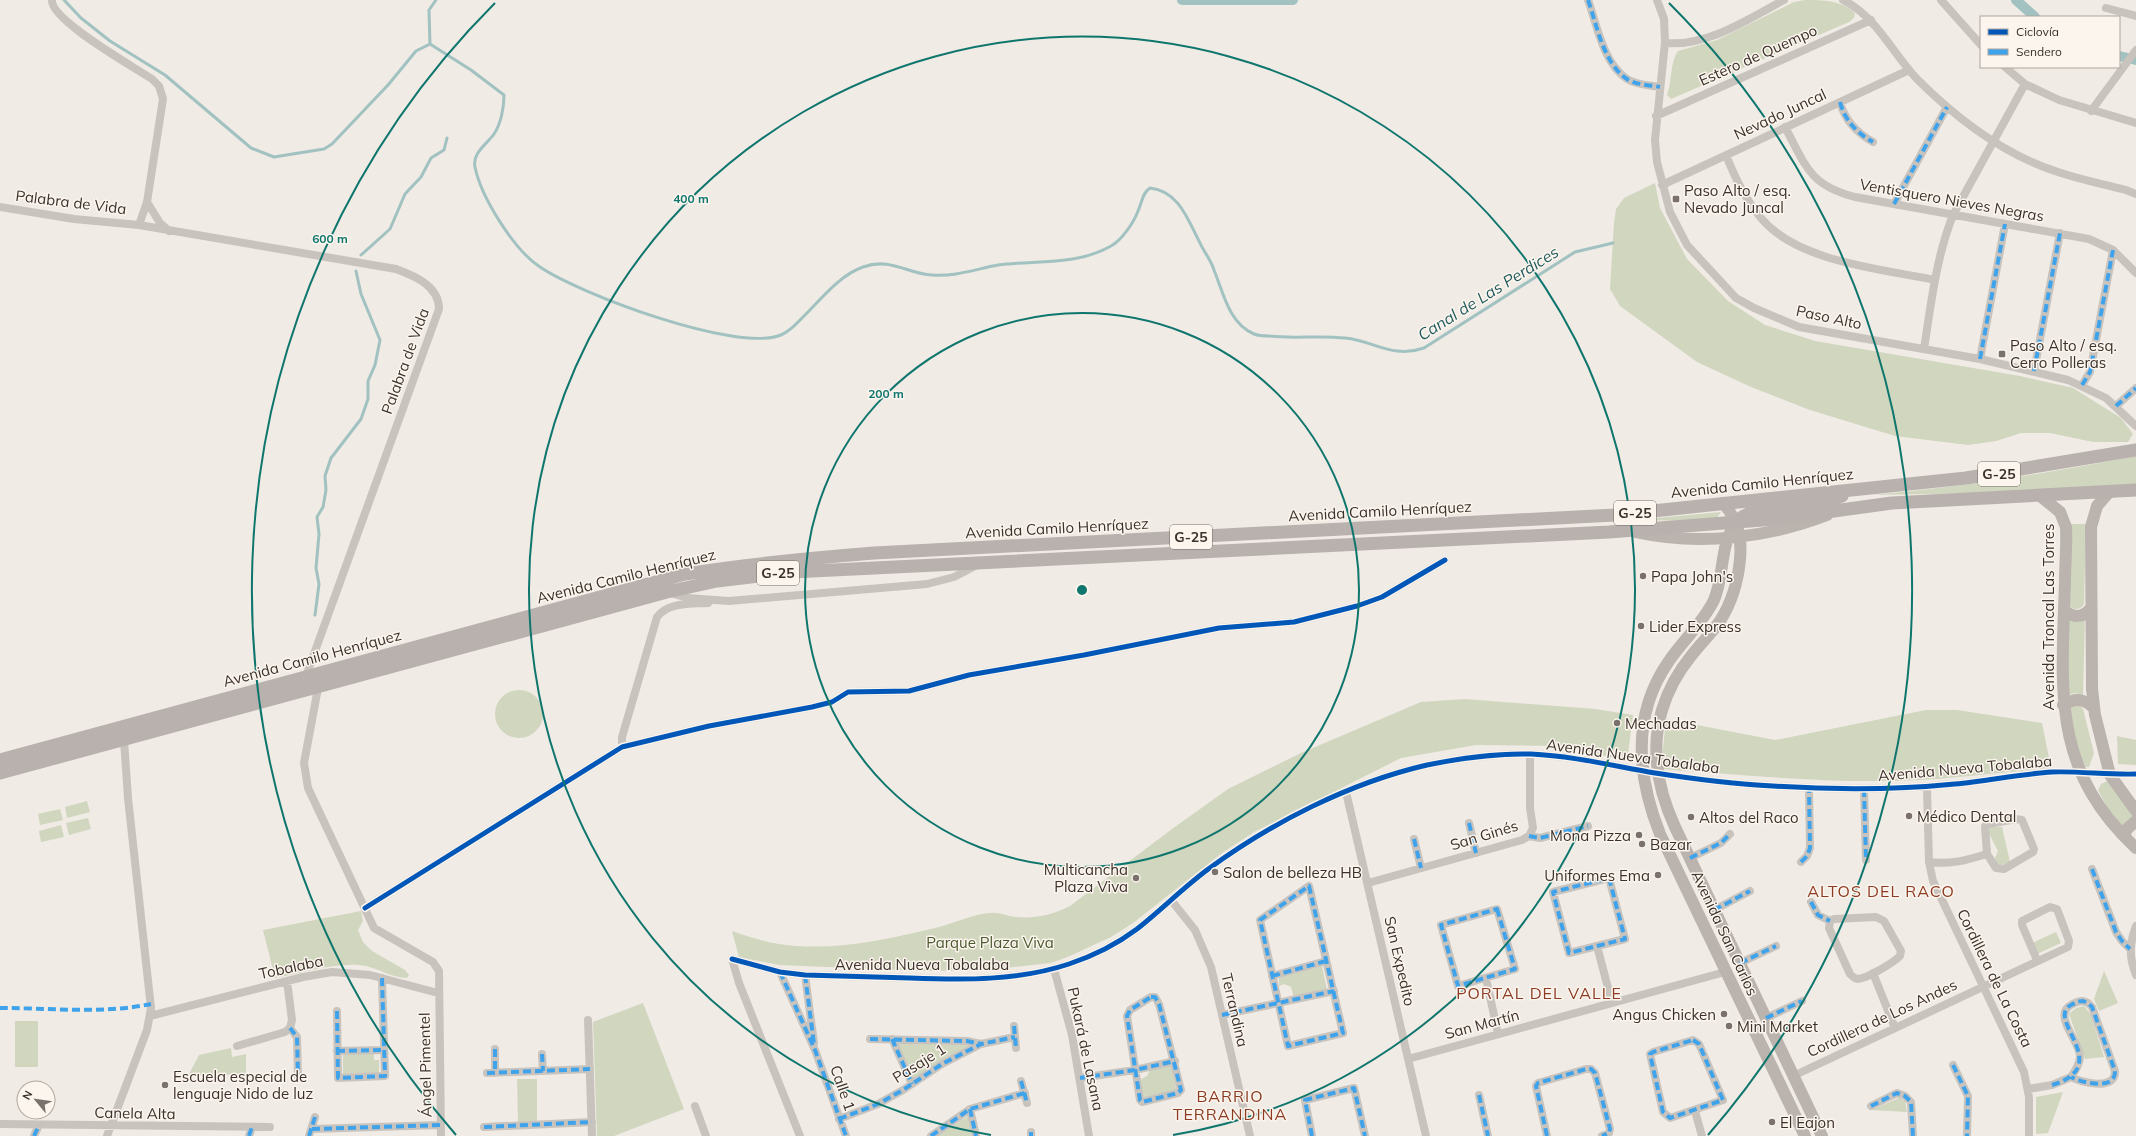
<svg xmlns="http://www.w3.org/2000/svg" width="2136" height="1136" font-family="Mulish,sans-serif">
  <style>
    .green { fill: #d1d6bf }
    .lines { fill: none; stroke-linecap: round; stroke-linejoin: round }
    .stream { stroke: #a1c2c1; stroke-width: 3 }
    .canal { stroke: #a1c2c1; stroke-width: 10 }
    .street { stroke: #c9c3be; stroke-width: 8 }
    .secondary { stroke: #bab3ae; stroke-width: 12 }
    .primary { stroke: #b8b1ad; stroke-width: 13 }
    .quiet { stroke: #3fa3eb; stroke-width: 4; stroke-dasharray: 8 4; stroke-linecap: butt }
    .cycleway-casing { stroke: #fbf5ee; stroke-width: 8 }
    .cycleway { stroke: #0057b8; stroke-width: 5 }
    .ring { fill: none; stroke: #0f766e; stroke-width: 2 }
    .poi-dot { fill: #7a716c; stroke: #fbf5ee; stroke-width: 1.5 }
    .labels { text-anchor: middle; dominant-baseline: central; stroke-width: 3; stroke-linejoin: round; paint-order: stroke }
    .shield { fill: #fbf5ee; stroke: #756b66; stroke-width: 1 }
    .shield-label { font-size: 14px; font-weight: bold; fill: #3b302b }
    .street-label { font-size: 15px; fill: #3b302b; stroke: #fbf5ee }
    .poi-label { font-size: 15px; fill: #3b302b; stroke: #fbf5ee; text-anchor: start }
    .park-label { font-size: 15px; fill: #4a5a2e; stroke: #fbf5ee }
    .water-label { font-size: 16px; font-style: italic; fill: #1f5a5e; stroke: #fbf5ee }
    .neighbourhood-label { font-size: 16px; letter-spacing: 1px; fill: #8c3b22; stroke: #fbf5ee }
    .centre { fill: #0f766e; stroke: #fbf5ee; stroke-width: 2 }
    .ring-label { font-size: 12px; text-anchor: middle; font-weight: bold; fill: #0f766e; stroke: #fbf5ee; stroke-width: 3; stroke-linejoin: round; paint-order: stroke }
  </style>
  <rect width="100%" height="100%" fill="#f0ebe5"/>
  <path class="green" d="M1805,0C1823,0 1841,0 1855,13L1854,18L1849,22L1671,99L1667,95C1672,82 1670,62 1678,51L1717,40L1794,2Z
    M1655,183L1660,208L1687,259L1728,301L1765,325L1815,341L2020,376L2073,388L2121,418L2133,434L2128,442H2093L2050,433H2021L1996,441L1968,445L1895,436L1810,410L1751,387L1697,362L1620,306L1610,289L1614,223L1616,209L1624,198Z
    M2136,456V485L1986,493L1874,495C1962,487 2049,473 2136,456Z
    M1721,512L1716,519L1696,521L1634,520Z
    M2071,524H2086L2084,604C2080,610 2076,610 2070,607Z
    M2085,617L2083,696L2075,693L2065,696L2068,618Z
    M495 714a24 24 0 1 1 48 0a24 24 0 1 1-48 0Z
    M1465,699L1595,709L1633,715L1627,761L1563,746L1476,745L1401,758L1254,832L1222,853L1133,923L1111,937L1070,956L1051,963L986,970L926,971L779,965L739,957L732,931C747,936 763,942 779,944C831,952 885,940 935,928C954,924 971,914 991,913C998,912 1007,916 1015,917C1035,919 1052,915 1070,906L1172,829L1228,789L1301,753L1421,702Z
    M2079,705L2083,709L2094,753L2089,767H2086C2074,748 2072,727 2070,706Z
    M1926,710H1957L2042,723L2051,768C1992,773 1932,782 1872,781C1802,781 1731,774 1661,769L1666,719L1775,740Z
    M2117,736L2136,740V765L2118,764Z
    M2107,781L2136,818L2124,829L2107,807L2098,790L2101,784Z
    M87,801L90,812L67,818L65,807Z
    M60,809L63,820L40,825L38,814Z
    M88,818L91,829L69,835L66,823Z
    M61,825L64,837L41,842L39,831Z
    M1985,826L2002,827L2010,862L1997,866L1995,858L1998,851Z
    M361,911L363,921L358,930L363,942L372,951L405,970L409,975L407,978C392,978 380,969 366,966C339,961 302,973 275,978L263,930Z
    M2056,932L2061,943L2037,954L2032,943Z
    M1322,966L1327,990L1294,998L1291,987L1284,984L1279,986V978Z
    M2104,971L2118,1003L2099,1011L2094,999Z
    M643,1003L684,1109L614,1136H597L593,1022Z
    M2084,1006L2091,1015L2104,1057L2085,1059L2069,1014L2076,1008Z
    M15,1021H38V1067H15Z
    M892,1039L979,1043L911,1081Z
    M231,1048L232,1057L246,1054V1074L188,1076L199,1055Z
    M343,1053H374V1060H379V1073L343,1074Z
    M1171,1065L1177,1092L1142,1100L1138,1081L1147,1076L1150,1070Z
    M517,1079H537V1122L518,1123Z
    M2063,1092L2048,1133L2036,1134V1097Z
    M1899,1098L1905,1101L1907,1112L1871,1110Z
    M968,1116L973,1136H936Z"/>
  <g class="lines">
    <path class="stream" d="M64,0L81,18L110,41L165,75L251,148L274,157L324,149L332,144L388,85L416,51L430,44L471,70L504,95C504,107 501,124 494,134C487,144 472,153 475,167C481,197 514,250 540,267C580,294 736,353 781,335C791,331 798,322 805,315C822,298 840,275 863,267C891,257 907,274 932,275C955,277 976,269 998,265C1036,260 1076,266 1111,246C1122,240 1134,222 1138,211C1142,203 1142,193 1150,188C1179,191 1188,220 1200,243C1204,252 1211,260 1214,270C1223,292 1229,324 1254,334C1259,336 1265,336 1269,336C1295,339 1320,335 1345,338C1375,341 1392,359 1424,348L1575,252L1613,243
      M430,44L429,10L436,0
      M361,255L390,229L405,194L421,177L431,158L444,150L447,138
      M315,615L319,584L316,568L319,534L317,517L323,507L326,490L325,476L331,458L361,419L368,399V381L375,365L380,340L361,294L356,271"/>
    <path class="canal" d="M1182,0H1293
      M2016,0L2035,17
      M2119,56L2136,60"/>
    <path class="street" d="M52,0C50,20 134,67 152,79L159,86L163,99L147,202L160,223L169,231
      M1588,0C1597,25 1603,63 1627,79C1636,85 1649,85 1660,87
      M1657,0L1664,19L1665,42L1655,140L1657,162L1670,212L1687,245L1736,298L1754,308L1799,327L1980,359L2068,380L2106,398L2136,426
      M1843,0C1877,17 1892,53 1917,79C1957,119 2004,155 2058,172C2081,180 2104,184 2126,190L2136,194
      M1941,0L1981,45
      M2106,8L2136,16
      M1665,43C1707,47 1748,19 1784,0
      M2005,67L2025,84L2059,100L2136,123
      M1840,102C1845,121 1857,133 1873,142
      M2091,111L2136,50
      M1656,116L1871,20
      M1785,127C1806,166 1809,185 1855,197L2089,239L2113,250L2136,273
      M1726,155C1735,178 1745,199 1761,218C1797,262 1882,269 1935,280
      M1662,185L1909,70
      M1894,204L1947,107
      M0,207L74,219L139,225L396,269C415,276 439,286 439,309L306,676
      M139,225L147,202
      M1924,349C1931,304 1936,258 1953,215L2025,84
      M1980,359L2005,224
      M2034,371L2060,233
      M2082,385L2090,372L2113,250
      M2116,406L2136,388
      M670,593L688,598L729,601L927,584L954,577L977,565
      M318,688L304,763L308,788L374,928L433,962L439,971L441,1136
      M622,747V737L657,617C668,602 691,604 708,603
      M1927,787L1929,862L1933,881L2024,1072L2029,1097V1136
      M1864,789L1866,860
      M1346,792L1426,1136
      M2016,819L2022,820L2034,849L2033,852L2004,869L1996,868L1987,854L1985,826L1988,824Z
      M1469,823L1476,853
      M1529,836L1540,838L1588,826
      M1414,839L1421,868
      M1690,858L1721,843L1730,834
      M1801,862L1807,856L1810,848L1809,788
      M1929,862C1950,865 1967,860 1987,854
      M2092,869L2116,932L2122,941L2130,949
      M1609,878L1625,939L1569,953L1553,892Z
      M1368,883L1522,840L1529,836L1533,828L1530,808V754
      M1309,886L1343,1033L1288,1046L1260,920Z
      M1171,900L1195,930L1211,967L1250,1136
      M1811,902L1818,915L1830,921
      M365,908L622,747L709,726L812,707L832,702L848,692L909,691L969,675L1084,655L1219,628L1294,622L1357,606L1382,597L1445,560
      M1497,909L1515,969L1458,986L1441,925Z
      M1714,910L1750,891
      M1876,917L1884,921L1901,951L1900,956C1893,963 1868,978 1858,979C1855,979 1852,976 1850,974L1829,928L1830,921L1834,919Z
      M2136,926C2129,945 2129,957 2136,975
      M1597,946L1612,1003
      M732,959L780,972L805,975C840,976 875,977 910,978C964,980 1018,981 1069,964C1093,956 1117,944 1137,929C1161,910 1183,888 1207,870C1271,823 1349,783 1427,765C1461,758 1496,753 1531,754C1573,756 1614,766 1655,773C1694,779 1734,784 1773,786C1834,790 1895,790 1955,784C1987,781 2020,774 2052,772C2080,771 2108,775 2136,774
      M732,959L739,983L800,1136
      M1740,963L1776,946
      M1054,969L1072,1035L1089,1136
      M780,972L815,1050L846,1136
      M1873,973L1895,1028
      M805,975L814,1043
      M1272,976L1326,961
      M1486,978L1498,1034
      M1151,997H1155L1159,1004L1181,1090L1178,1093L1142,1102L1140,1100L1127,1016L1130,1010Z
      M337,1011L338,1078L385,1076L382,978
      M1222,1015L1334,991
      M150,1016L303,977L332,972L370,975L438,993
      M1766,1018L1802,1001
      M588,1020L592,1136
      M1014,1026L1016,1048
      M290,1028L297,1037L298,1076
      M870,1039L967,1041L981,1044
      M892,1039L912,1084
      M1693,1040L1699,1044L1723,1100L1670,1118L1663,1112L1650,1054L1653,1052Z
      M237,1046L285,1032L290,1028L292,1020L287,981
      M495,1049V1073
      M337,1051L384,1050
      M542,1054L543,1071
      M1408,1059L1725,972
      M1953,1065L1968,1096L1967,1136
      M487,1073L590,1069
      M1793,1076L2068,947L2069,941L2057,909L2050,907L2022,921V925L2037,960
      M1080,1078L1135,1070L1175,1061
      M1021,1081L1027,1103
      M2028,1089L2052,1085L2071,1077C2075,1071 2080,1064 2080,1056C2080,1042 2052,1015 2071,1005C2074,1003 2078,1001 2083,1001L2088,1003L2092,1007L2115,1071C2116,1091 2082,1083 2071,1077
      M1479,1095L1488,1136
      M695,1106L706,1136
      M1871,1106L1897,1093L1905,1096L1911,1102L1913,1136
      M970,1109L976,1136
      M1695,1111L1702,1136
      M839,1119L878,1104L903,1090L942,1064L981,1044L1015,1037
      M0,1124L270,1127
      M484,1127L592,1122
      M312,1129L441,1125
      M1031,1132V1136
      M34,1136L39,1125
      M107,1136L147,1030L151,1008L128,798L124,740
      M249,1136L252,1127
      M309,1136L315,1117
      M931,1136L970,1109L1025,1093
      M1312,1136L1305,1100L1354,1088L1365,1136
      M1547,1136L1536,1086L1538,1083L1586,1069H1591L1595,1073L1610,1129L1609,1133L1602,1136"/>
    <path class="secondary" d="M2110,491L2097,506L2091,527L2092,689L2095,715L2110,775L2136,811
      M2039,495L2060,512L2066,527C2067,545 2065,563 2065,581C2062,688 2050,768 2136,848
      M1723,503C1738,520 1742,536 1740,559C1738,582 1732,602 1720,621C1711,634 1700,644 1691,656C1678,672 1668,690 1662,710C1650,750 1658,790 1675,827L1822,1136
      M1737,522C1719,543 1725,575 1714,600C1703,623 1683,640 1669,661C1631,715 1637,776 1660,834L1805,1136
      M1635,532C1698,546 1768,538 1827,515
      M2064,610C2073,618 2083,618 2090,609
      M2063,705C2075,698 2083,698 2094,708
      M2125,837L2126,830L2136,821"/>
    <path class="primary" d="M1742,517L1752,512L1810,506L1842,496
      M0,760L685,574C748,564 811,558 874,553L1615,515L1966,478L2136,450
      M0,773L667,592L717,581L792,572L1609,532L1775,519L1892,503L2136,490"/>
    <path class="quiet" d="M1588,0C1597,25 1603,63 1627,79C1636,85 1649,85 1660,87
      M1840,102C1845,121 1857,133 1873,142
      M1894,204L1947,107
      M1980,359L2005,224
      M2034,371L2060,233
      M2082,385L2090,372L2113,250
      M2116,406L2136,388
      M1864,789L1866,860
      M1469,823L1476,853
      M1529,836L1540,838L1588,826
      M1414,839L1421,868
      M1690,858L1721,843L1730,834
      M1801,862L1807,856L1810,848L1809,788
      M2092,869L2116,932L2122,941L2130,949
      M1609,878L1625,939L1569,953L1553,892Z
      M1309,886L1343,1033L1288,1046L1260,920Z
      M1811,902L1818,915L1830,921
      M1497,909L1515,969L1458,986L1441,925Z
      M1714,910L1750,891
      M1740,963L1776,946
      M780,972L815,1050L846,1136
      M805,975L814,1044
      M1272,976L1326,961
      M1151,997H1155L1159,1004L1181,1090L1178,1093L1142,1102L1140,1100L1127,1016L1130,1010Z
      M0,1008C48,1008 104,1014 151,1004
      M337,1011L338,1078L385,1076L382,978
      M1222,1015L1334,991
      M1766,1018L1802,1001
      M1014,1026L1016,1048
      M290,1028L297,1037L298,1076
      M870,1039L967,1041L981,1044
      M892,1039L912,1084
      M1693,1040L1699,1044L1723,1100L1670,1118L1663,1112L1650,1054L1653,1052Z
      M495,1049V1073
      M337,1051L384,1050
      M542,1054L543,1071
      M1953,1065L1968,1096L1967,1136
      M487,1073L590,1069
      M1080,1078L1135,1070L1175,1061
      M1021,1081L1027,1103
      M2052,1085C2116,1066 2044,1019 2071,1005C2075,1003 2078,1001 2083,1001L2088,1003L2092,1007L2115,1071C2116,1091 2082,1083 2071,1077
      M1479,1095L1488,1136
      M1871,1106L1897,1093L1905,1096L1911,1102L1913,1136
      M970,1109L976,1136
      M839,1119L878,1104L903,1090L942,1064L981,1044L1015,1037
      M484,1127L592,1122
      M312,1129L441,1125
      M1031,1132V1136
      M34,1136L39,1125
      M249,1136L252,1127
      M309,1136L315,1117
      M931,1136L970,1109L1025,1093
      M1312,1136L1305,1100L1354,1088L1365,1136
      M1547,1136L1536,1086L1538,1083L1586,1069H1591L1595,1073L1610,1129L1609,1133L1602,1136"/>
    <defs>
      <path id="cycleway" d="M365,908L622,747L709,726L812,707L832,702L848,692L909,691L969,675L1084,655L1219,628L1294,622L1357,606L1382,597L1445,560
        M732,959L780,972L805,975C840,976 875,977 910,978C964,980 1018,981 1069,964C1093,956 1117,944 1137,929C1161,910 1183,888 1207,870C1271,823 1349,783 1427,765C1461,758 1496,753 1531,754C1573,756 1614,766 1655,773C1694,779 1734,784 1773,786C1834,790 1895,790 1955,784C1987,781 2020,774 2052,772C2080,771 2108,775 2136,774"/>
    </defs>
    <use href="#cycleway" class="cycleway-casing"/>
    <use href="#cycleway" class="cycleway"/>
  </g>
  <g class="ring">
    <circle cx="1082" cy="590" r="277"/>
    <path d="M991 1135A553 553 0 1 1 1173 1135"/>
    <path d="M456 1135A830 830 0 0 1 495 3M1669 3A830 830 0 0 1 1708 1135"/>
  </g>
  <g class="poi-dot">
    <rect x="1672" y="195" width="8" height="8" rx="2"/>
    <rect x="1998" y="350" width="8" height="8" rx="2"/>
    <circle cx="1643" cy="576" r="4"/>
    <circle cx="1641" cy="626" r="4"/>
    <circle cx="1617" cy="723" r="4"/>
    <circle cx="1909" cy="816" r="4"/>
    <circle cx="1691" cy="817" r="4"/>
    <circle cx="1639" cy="835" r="4"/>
    <circle cx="1642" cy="844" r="4"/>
    <circle cx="1215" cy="872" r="4"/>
    <circle cx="1658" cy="875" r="4"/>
    <circle cx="1136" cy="878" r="4"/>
    <circle cx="1724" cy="1014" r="4"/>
    <circle cx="1729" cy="1026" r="4"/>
    <circle cx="165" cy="1085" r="4"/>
    <circle cx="1772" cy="1122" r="4"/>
  </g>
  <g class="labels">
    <g class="shield">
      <rect x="1978" y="462" width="42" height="24" rx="3"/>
      <rect x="1614" y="501" width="42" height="24" rx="3"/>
      <rect x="1170" y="525" width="42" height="24" rx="3"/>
      <rect x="757" y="561" width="42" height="24" rx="3"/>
    </g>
    <g class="shield-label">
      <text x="1999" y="474">G-25</text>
      <text x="1635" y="513">G-25</text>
      <text x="1191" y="537">G-25</text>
      <text x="778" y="573">G-25</text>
    </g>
    <g class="street-label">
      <text transform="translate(1758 55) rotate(-24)">Estero de Quempo</text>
      <text transform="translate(1780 114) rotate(-25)">Nevado Juncal</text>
      <text transform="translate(1952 200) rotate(10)">Ventisquero Nieves Negras</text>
      <text transform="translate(71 202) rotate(7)">Palabra de Vida</text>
      <text transform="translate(1829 317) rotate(12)">Paso Alto</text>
      <text transform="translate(405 361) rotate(-70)">Palabra de Vida</text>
      <text transform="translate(1762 483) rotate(-6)">Avenida Camilo Henríquez</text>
      <text transform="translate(1380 511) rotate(-3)">Avenida Camilo Henríquez</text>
      <text transform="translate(1057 528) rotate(-3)">Avenida Camilo Henríquez</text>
      <text transform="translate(626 576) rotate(-14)">Avenida Camilo Henríquez</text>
      <text transform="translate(2048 617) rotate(-90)">Avenida Troncal Las Torres</text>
      <text transform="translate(312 658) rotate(-15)">Avenida Camilo Henríquez</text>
      <text transform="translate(1633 756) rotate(8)">Avenida Nueva Tobalaba</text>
      <text transform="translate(1965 768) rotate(-5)">Avenida Nueva Tobalaba</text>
      <text transform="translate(1484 835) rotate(-17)">San Ginés</text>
      <text transform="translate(1725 933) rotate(65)">Avenida San Carlos</text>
      <text transform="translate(1400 961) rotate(77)">San Expedito</text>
      <text x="922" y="964">Avenida Nueva Tobalaba</text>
      <text transform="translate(291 967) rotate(-12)">Tobalaba</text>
      <text transform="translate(1995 978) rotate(64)">Cordillera de La Costa</text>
      <text transform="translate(1235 1010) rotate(77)">Terrandina</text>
      <text transform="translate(1882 1018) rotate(-25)">Cordillera de Los Andes</text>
      <text transform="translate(1482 1024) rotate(-15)">San Martín</text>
      <text transform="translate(1086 1049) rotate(78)">Pukará de Lasana</text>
      <text transform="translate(919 1063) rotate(-32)">Pasaje 1</text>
      <text transform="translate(425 1065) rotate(-91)">Ángel Pimentel</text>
      <text transform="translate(843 1088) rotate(71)">Calle 1</text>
      <text transform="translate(135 1113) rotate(1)">Canela Alta</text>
    </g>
    <g class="poi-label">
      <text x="1684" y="190">Paso Alto / esq.<tspan x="1684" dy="17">Nevado Juncal</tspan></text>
      <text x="2010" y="345">Paso Alto / esq.<tspan x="2010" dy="17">Cerro Polleras</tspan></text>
      <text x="1651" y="576">Papa John's</text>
      <text x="1649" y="626">Lider Express</text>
      <text x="1625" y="723">Mechadas</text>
      <text x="1917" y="816">Médico Dental</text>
      <text x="1699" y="817">Altos del Raco</text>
      <text x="1631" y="835" text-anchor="end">Mona Pizza</text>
      <text x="1650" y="844">Bazar</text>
      <text x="1128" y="869" text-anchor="end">Multicancha<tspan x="1128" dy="17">Plaza Viva</tspan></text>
      <text x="1223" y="872">Salon de belleza HB</text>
      <text x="1650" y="875" text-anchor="end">Uniformes Ema</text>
      <text x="1716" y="1014" text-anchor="end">Angus Chicken</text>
      <text x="1737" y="1026">Mini Market</text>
      <text x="173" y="1076">Escuela especial de<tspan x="173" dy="17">lenguaje Nido de luz</tspan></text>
      <text x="1780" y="1122">El Eajon</text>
    </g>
    <g class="park-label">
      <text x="990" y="942">Parque Plaza Viva</text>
    </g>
    <g class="water-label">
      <text transform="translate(1488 293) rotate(-32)">Canal de Las Perdices</text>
    </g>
    <g class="neighbourhood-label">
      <text x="1881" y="891">ALTOS DEL RACO</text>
      <text x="1539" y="993">PORTAL DEL VALLE</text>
      <text x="1230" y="1096">BARRIO<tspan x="1230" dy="18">TERRANDINA</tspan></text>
    </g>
  </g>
  <circle cx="1082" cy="590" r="6" class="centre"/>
  <g class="ring-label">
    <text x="691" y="203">400 m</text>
    <text x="330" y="243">600 m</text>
    <text x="886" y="398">200 m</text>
  </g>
  <rect x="1980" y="16" width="140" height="52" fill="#fbf5ee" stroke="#aea6a0"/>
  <rect x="1988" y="29" width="20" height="6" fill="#0057b8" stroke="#aea6a0"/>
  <text x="2016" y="36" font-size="12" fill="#3b302b">Ciclovía</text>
  <rect x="1988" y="49" width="20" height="6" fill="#3fa3eb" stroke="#aea6a0"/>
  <text x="2016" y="56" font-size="12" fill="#3b302b">Sendero</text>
  <g transform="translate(36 1100) rotate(299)"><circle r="19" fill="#fbf5ee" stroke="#aea6a0"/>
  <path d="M0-3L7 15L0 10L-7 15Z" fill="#7a716c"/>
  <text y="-6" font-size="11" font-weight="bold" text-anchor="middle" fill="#3b302b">N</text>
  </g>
</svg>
